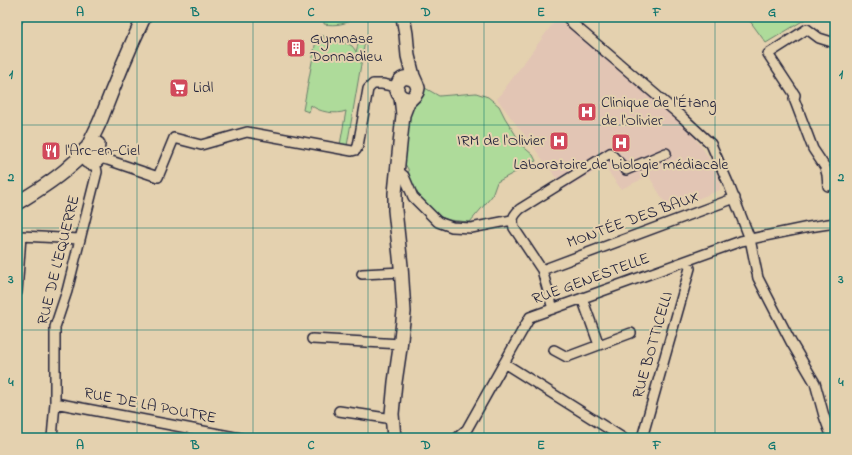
<svg xmlns="http://www.w3.org/2000/svg" width="852" height="455" font-family="'Indie Flower',sans-serif">
  <style>
    .built { fill: #e2c5b4 }
    .green { fill: #aedb9a; stroke: #687e6a }
    .lines { fill: none; stroke-linecap: round; stroke-linejoin: round }
    .street-casing { stroke: #22223b; stroke-width: 12 }
    .secondary-casing { stroke: #22223b; stroke-width: 16 }
    .street { stroke: #e4d1af; stroke-width: 9 }
    .secondary { stroke: #e4d1af; stroke-width: 13 }
    .grid { fill: none; stroke: #0f766e; stroke-width: 1; stroke-opacity: 0.55 }
    .labels { text-anchor: middle; dominant-baseline: central; stroke-width: 4; stroke-linejoin: round; paint-order: stroke }
    .poi-label { font-size: 16px; fill: #22223b; stroke: #e4d1af; text-anchor: start }
    .street-label { font-size: 16px; fill: #22223b; stroke: #e4d1af }
    .neatline { fill: none; stroke: #0f766e; stroke-width: 1.5 }
    .grid-label { font-size: 13px; text-anchor: middle; font-weight: bold; fill: #0f766e }
  </style>
  <rect width="100%" height="100%" fill="#e4d1af"/>
  <filter id="ink" filterUnits="userSpaceOnUse"><feTurbulence type="fractalNoise" baseFrequency=".025" numOctaves="2"/><feDisplacementMap in="SourceGraphic" scale="8" xChannelSelector="R" yChannelSelector="G"/><feConvolveMatrix kernelMatrix="1 2 1 2 8 2 1 2 1" color-interpolation-filters="sRGB"/></filter>
  <g filter="url(#ink)">
    <path class="built" d="M557,18L654,100L682,123L695,138L707,155L717,174L720,185V190L669,210L649,176L621,189L604,166L565,189L497,99Z"/>
    <path class="green" d="M312,17H357C347,24 336,26 324,24V20Z
      M747,17H809L766,43Z
      M317,35L324,36L323,43C329,40 347,42 352,46C354,48 355,50 356,52L359,40L365,41L347,146L340,145L346,111C336,115 318,112 311,105L309,112L303,110Z
      M425,88L439,96L476,93L488,97L499,106L505,118L519,140L520,144L533,155L536,161L497,182L492,196L470,222L448,220L439,216L418,199L410,181L408,169L405,164L409,118L419,91Z"/>
    <g class="lines">
      <defs>
        <path id="street" d="M567,17L573,24L683,118L711,144L729,185L750,239L758,278L791,342L815,383L824,416L832,438
          M17,20L18,17
          M99,158L108,160L158,177L174,138L201,145L247,132L352,151L356,150L358,146L368,89L373,84H382L397,87
          M397,170L404,176L413,197L438,222L452,227L471,228L512,220
          M828,186L827,175L825,167L813,149L796,104L794,99L795,95L768,54L807,29L819,38L835,43
          M542,270L735,198
          M362,274L402,272
          M17,292L21,236L80,239
          M582,298L599,345
          M553,309L542,270L514,228C512,218 513,216 520,209L610,153L626,170L666,153
          M312,339L401,344
          M554,350L567,357L631,333
          M504,363L623,438
          M55,403L240,438
          M339,411L393,419
          M52,438L55,403V327L67,291L97,172L95,162
          M457,438L467,429L530,317L741,241L809,227L835,223
          M642,438L690,268L687,261"/>
        <path id="secondary" d="M403,17L406,34L408,56L413,76L417,85L418,88L417,92L415,95L408,102L403,115
          M408,99C388,97 398,68 415,81
          M88,147C92,137 97,129 101,119C114,85 128,51 144,17
          M83,154C84,163 95,167 99,157C100,153 98,155 98,151C97,148 98,146 98,144
          M17,203C35,192 54,181 70,166C74,163 78,159 81,155C83,153 84,150 87,148C91,146 95,147 98,151
          M394,438L392,414L395,382L400,348L404,312L401,266L395,210V193L403,115L401,97"/>
      </defs>
      <use href="#street" class="street-casing"/>
      <use href="#secondary" class="secondary-casing"/>
      <use href="#street" class="street"/>
      <use href="#secondary" class="secondary"/>
    </g>
  </g>
  <path class="grid" d="M137,17V438M253,17V438M368,17V438M484,17V438M599,17V438M715,17V438M17,125H835M17,228H835M17,330H835"/>
  <defs>
    <symbol id="building-square" viewBox="-11 -11 22 22"><rect x="-9" y="-9" width="18" height="18" rx="4" fill="#d1495b" stroke="#e4d1af"/><path d="M-4-6H4V6H1V3H-1V6H-4ZM-2.5-4.3h1.7v1.8h-1.7ZM.8-4.3h1.7v1.8H.8ZM-2.5-1h1.7V.8h-1.7ZM.8-1h1.7V.8H.8Z" fill="#fff"/></symbol>
    <symbol id="supermarket-square" viewBox="-11 -11 22 22"><rect x="-9" y="-9" width="18" height="18" rx="4" fill="#d1495b" stroke="#e4d1af"/><path d="M-6-5.5h2.5l.6 2H6L4.5 2H-2.5L-4.4-4H-6ZM-1.5 3.2a1.3 1.3 0 1 0 .1 0ZM3 3.2a1.3 1.3 0 1 0 .1 0Z" fill="#fff"/></symbol>
    <symbol id="hospital-square" viewBox="-11 -11 22 22"><rect x="-9" y="-9" width="18" height="18" rx="4" fill="#d1495b" stroke="#e4d1af"/><path d="M-5-5h3v3.5h4V-5h3V5h-3V1.5h-4V5h-3Z" fill="#fff"/></symbol>
    <symbol id="restaurant-square" viewBox="-11 -11 22 22"><rect x="-9" y="-9" width="18" height="18" rx="4" fill="#d1495b" stroke="#e4d1af"/><path d="M-5-6h1v4h1v-4h1v4h1v-4h1v5L-1.5 .5V6h-2V.5L-5-1ZM5-6V6H3V1.5H1.5Q1.5-4 5-6Z" fill="#fff"/></symbol>
  </defs>
  <g fill-rule="evenodd">
    <use href="#building-square" x="285" y="37" width="22" height="22"/>
    <use href="#supermarket-square" x="168" y="77" width="22" height="22"/>
    <use href="#hospital-square" x="576" y="101" width="22" height="22"/>
    <use href="#hospital-square" x="548" y="130" width="22" height="22"/>
    <use href="#hospital-square" x="610" y="132" width="22" height="22"/>
    <use href="#restaurant-square" x="40" y="140" width="22" height="22"/>
  </g>
  <g class="labels">
    <g class="poi-label">
      <text x="310" y="39">Gymnase<tspan x="310" dy="18">Donnadieu</tspan></text>
      <text x="193" y="88">Lidl</text>
      <text x="601" y="103">Clinique de l'Étang<tspan x="601" dy="18">de l'Olivier</tspan></text>
      <text x="545" y="141" text-anchor="end">IRM de l'Olivier</text>
      <text x="65" y="151">l'Arc-en-Ciel</text>
      <text x="621" y="165" text-anchor="middle">Laboratoire de biologie médiacale</text>
    </g>
    <g class="street-label">
      <text transform="translate(633 220) rotate(-20)">MONTÉE DES BAUX</text>
      <text transform="translate(59 260) rotate(-76)">RUE DE L'EQUERRE</text>
      <text transform="translate(591 279) rotate(-20)">RUE GENESTELLE</text>
      <text transform="translate(653 345) rotate(-74)">RUE BOTTICELLI</text>
      <text transform="translate(150 406) rotate(11)">RUE DE LA POUTRE</text>
    </g>
  </g>
  <rect width="852" height="455" fill="none" stroke="#e4d1af" stroke-width="44"/>
  <rect x="22" y="22" width="808" height="411" class="neatline"/>
  <g class="grid-label">
    <text x="80" y="16">A</text>
    <text x="195" y="16">B</text>
    <text x="311" y="16">C</text>
    <text x="426" y="16">D</text>
    <text x="541" y="16">E</text>
    <text x="657" y="16">F</text>
    <text x="772" y="16">G</text>
    <text x="11" y="78">1</text>
    <text x="841" y="78">1</text>
    <text x="11" y="181">2</text>
    <text x="841" y="181">2</text>
    <text x="11" y="283">3</text>
    <text x="841" y="283">3</text>
    <text x="11" y="386">4</text>
    <text x="841" y="386">4</text>
    <text x="80" y="449">A</text>
    <text x="195" y="449">B</text>
    <text x="311" y="449">C</text>
    <text x="426" y="449">D</text>
    <text x="541" y="449">E</text>
    <text x="657" y="449">F</text>
    <text x="772" y="449">G</text>
  </g>
</svg>
